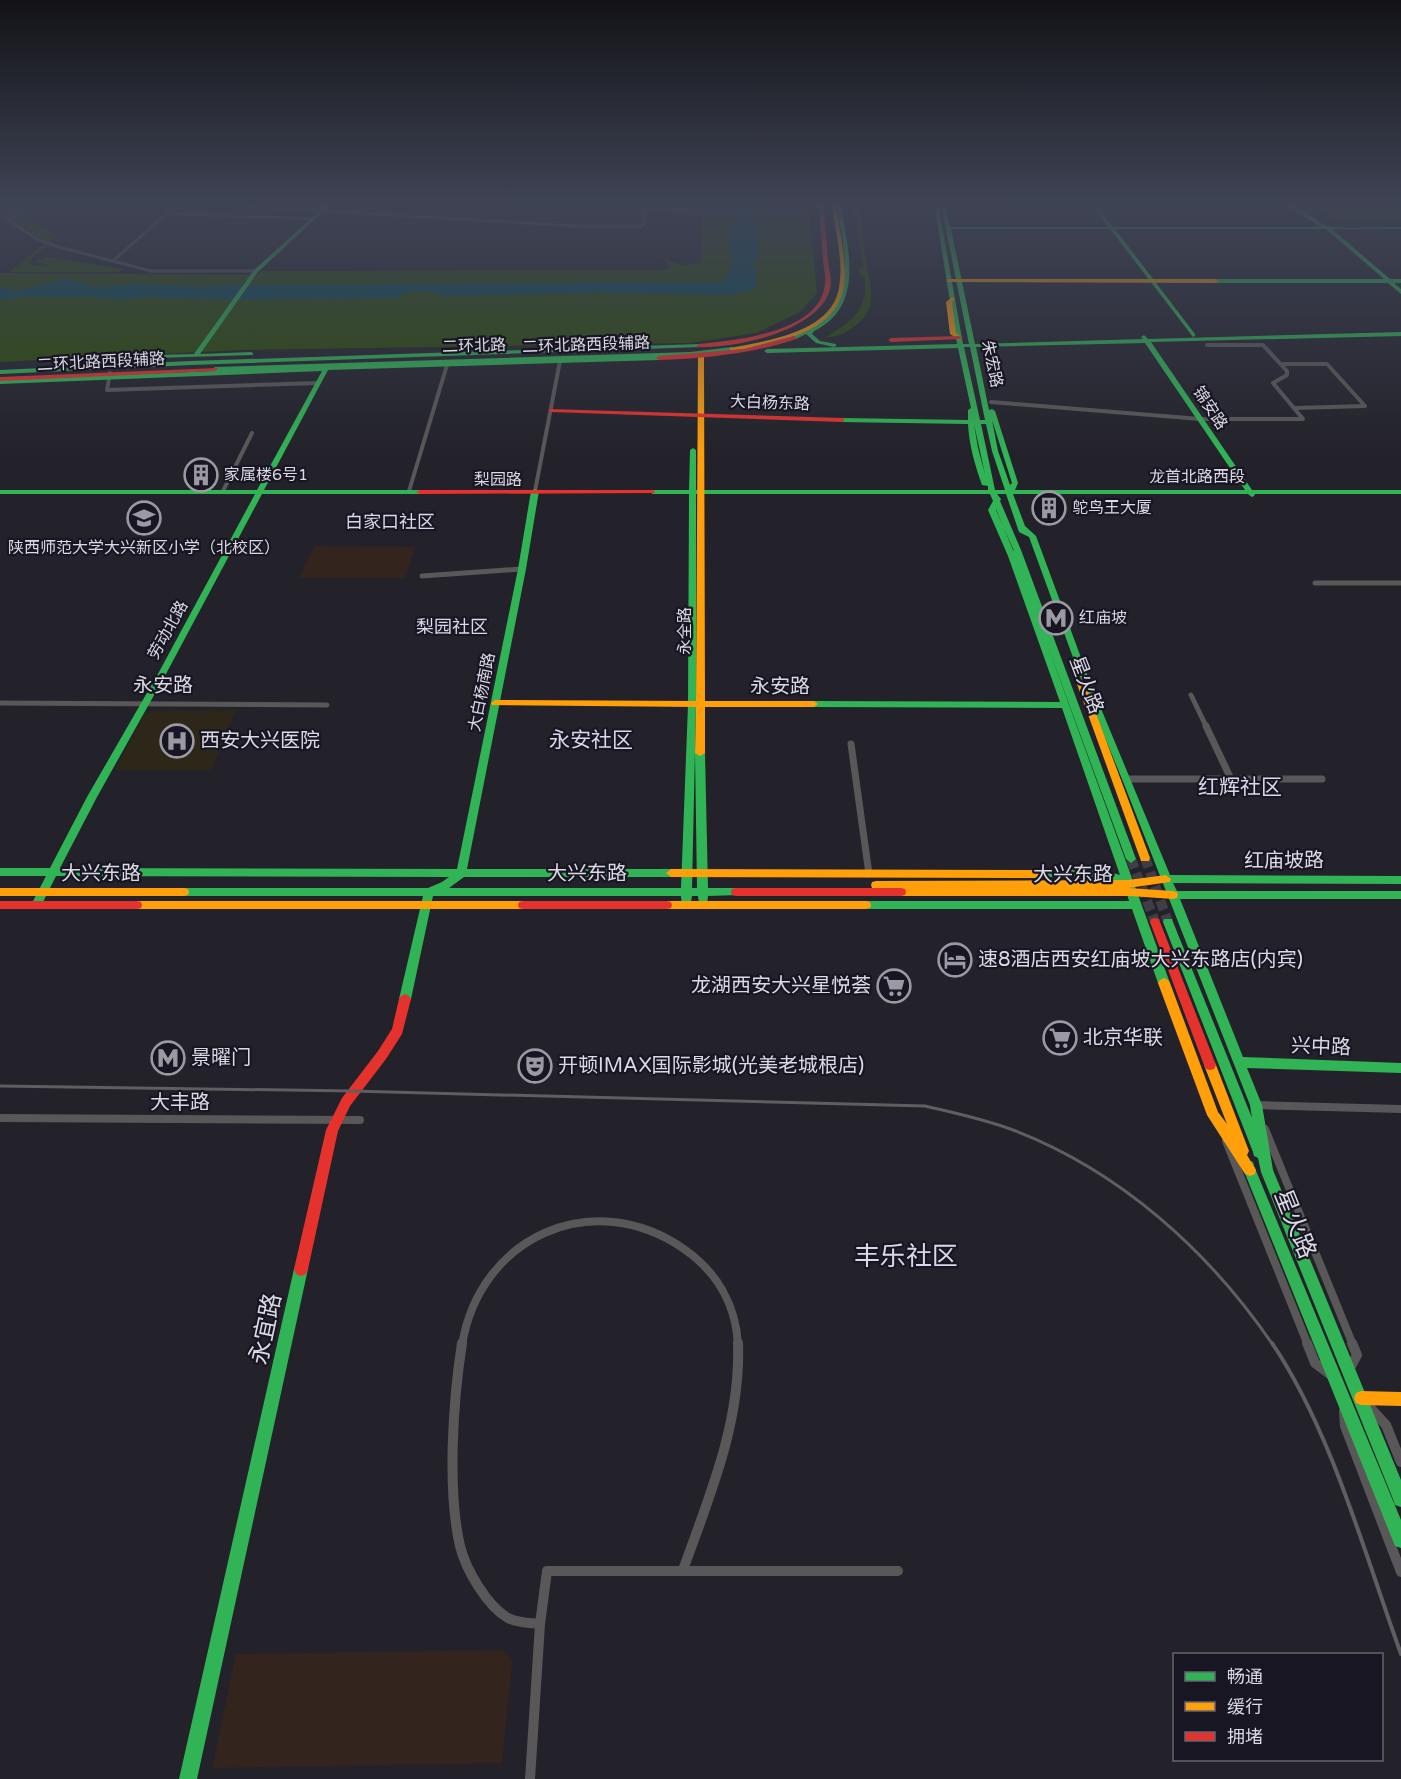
<svg xmlns="http://www.w3.org/2000/svg" width="1401" height="1779" font-family="'Varela Round','Noto Sans SC',sans-serif">
  <style>
    .commercial { fill: #33241e }
    .medical { fill: #2d271a }
    .green { fill: #2c4b08 }
    .water { fill: #064d58 }
    .lines { fill: none; stroke-linecap: round; stroke-linejoin: round }
    .primary-tunnel { stroke: #3f3d46; stroke-width: 10; stroke-dasharray: 10 5; stroke-linecap: butt }
    .street-far5 { stroke: #595757; stroke-width: 3 }
    .street-far4 { stroke: #595757; stroke-width: 4 }
    .street-far3 { stroke: #595757; stroke-width: 5 }
    .street-far2 { stroke: #595757; stroke-width: 7 }
    .street-far1 { stroke: #595757; stroke-width: 8 }
    .street { stroke: #595757; stroke-width: 10 }
    .fast { fill: #30b455; fill-rule: evenodd }
    .slow { fill: #ff9f0a; fill-rule: evenodd }
    .jam { fill: #e5322d; fill-rule: evenodd }
    .rail-far1 { stroke: #5f5e61; stroke-width: 3 }
    .rail { stroke: #5f5e61; stroke-width: 4 }
    .labels { text-anchor: middle; dominant-baseline: central; stroke-width: 4.5; stroke-linejoin: round; paint-order: stroke }
    .far-street-label { font-size: 16px; fill: #dbd9e3; stroke: #181623 }
    .far-poi-label { font-size: 16px; fill: #dbd9e3; stroke: #181623; text-anchor: start }
    .far-neighbourhood-label { font-size: 18px; fill: #d9d7ea; stroke: #181623 }
    .street-label { font-size: 20px; fill: #dbd9e3; stroke: #181623 }
    .poi-label { font-size: 20px; fill: #dbd9e3; stroke: #181623; text-anchor: start }
    .neighbourhood-label { font-size: 21px; fill: #d9d7ea; stroke: #181623 }
    .near-street-label { font-size: 24px; fill: #dbd9e3; stroke: #181623 }
    .near-neighbourhood-label { font-size: 26px; fill: #d9d7ea; stroke: #181623 }
  </style>
  <rect width="100%" height="100%" fill="#23222a"/>
  <path class="commercial" d="M314,546L415,547L406,578H299Z
    M502,1650L509,1655L512,1663L502,1763L212,1768L236,1654Z"/>
  <path class="medical" d="M236,710L211,770H115L145,713L152,711Z"/>
  <path class="green" d="M23,205H28L18,211L58,236L50,242L36,236L5,214Z
    M643,205H809L817,293L800,312L756,333L691,343L240,350L0,362V273L257,275L261,271L662,270L669,268V265L663,258L681,265L701,263L702,215L656,213L653,210H643Z
    M852,205H859C863,219 863,232 864,247C867,278 884,308 852,328C842,335 837,337 826,337C852,321 868,310 865,277L860,276L858,268L863,267Z
    M1303,205H1401V223H1342L1321,210Z
    M44,244L52,246C43,249 30,256 30,265L50,266L34,261L47,257L123,269L120,272H9Z"/>
  <path class="water" d="M731,205H751L755,215L759,255L752,266L756,271V289L731,295L601,293L446,296C430,292 411,287 397,298L235,300L142,297L121,300L89,297H19L0,300V286L10,290L17,291L67,279L95,287L141,284L195,287L235,285L723,282L733,263L728,239L731,226L740,220L738,215L730,213Z"/>
  <g class="lines">
    <path class="primary-tunnel" d="M1145,858L1168,922
      M1131,859L1155,922"/>
    <path class="street-far5" d="M229,205L593,227H641L644,224V205
      M167,213L314,219
      M0,214L35,238L55,246L151,271H256
      M113,261L176,205"/>
    <path class="street-far4" d="M1281,364H1327L1365,406L1295,408
      M110,373L107,390L318,383
      M991,402L1200,419H1303L1273,383L1287,375V371L1263,345H1207
      M223,491L252,433
      M409,491L447,365
      M535,491L560,361"/>
    <path class="street-far3" d="M422,576L522,569
      M1315,583H1401
      M1191,695L1207,728
      M0,703L327,705"/>
    <path class="street-far2" d="M1206,726L1231,779
      M851,744L869,874
      M1127,779H1322"/>
    <path class="street-far1" d="M1257,1107L1256,1105L1401,1109
      M0,1118L360,1120
      M1265,1129L1353,1345
      M1226,1141L1308,1345
      M462,1345C480,1236 593,1186 684,1249C717,1272 736,1305 738,1345"/>
    <path class="street" d="M462,1343C453,1401 447,1490 460,1546C466,1570 487,1606 508,1618C518,1623 530,1623 540,1624
      M1307,1343L1315,1363L1331,1375
      M1349,1370L1357,1355L1352,1343
      M1366,1403L1386,1425L1401,1462
      M1344,1411L1345,1426L1401,1572
      M683,1570C709,1497 741,1423 738,1343
      M530,1779L540,1624L547,1571H898"/>
    <path class="fast" d="M326,205H330L258,272L200,354L251,352L253,353V355L154,358L153,357L156,355L194,354L254,270Z
      M837,205H841C848,250 865,306 814,331L812,334L820,341L836,344V346L834,347L816,343L806,334L796,339L791,338C804,329 819,325 830,313C856,286 841,238 837,205Z
      M941,205H945L950,227H1108L1092,205H1096L1113,227H1322L1285,205C1301,205 1313,219 1326,226C1335,229 1388,227 1401,227V229H1332L1390,279H1401V283H1394L1401,289V294L1388,283H1216L1213,281L1216,279H1384L1326,229H1115L1195,334V336L1193,337L1110,229H951L975,344L1143,339L1141,337L1144,335L1148,339L1401,332V336L1151,342L1252,490H1401V494H1255L1254,496L1252,497L1248,494H1013L1025,526L1036,536L1090,682L1170,875L1401,876V884L1173,883L1177,891H1401V899H1180L1243,1057L1401,1063V1073L1247,1068L1262,1105L1273,1170L1401,1480V1507L1395,1505L1393,1499L1261,1172L1258,1158L1254,1156L1253,1152L1163,922L1164,919H1172L1173,922L1252,1118L1250,1105L1122,779L1082,682L1029,537L1019,532L1006,494H997L1001,499L1000,501L1021,550L1136,859L1131,863L1126,859L1047,644L1170,983L1168,986L1164,988L1160,986L1158,983L1132,909H866L862,908L861,905L862,902L866,901H1129L1125,887C1099,871 1064,877 1035,878L1030,874L1035,870C1064,869 1093,867 1120,875L1062,708L814,707L810,704L814,701L1060,702L1008,556L988,510L993,501L990,494H696V705L692,888H697L695,753L700,750L705,753L708,888H736L740,889L741,892L740,895L708,896L707,904H699L698,896H692L690,908H682L681,896H433L411,999L409,1002L405,1004L401,1002L399,999L423,896H184L180,895L179,892L180,889L184,888H428L442,882L449,877L56,876L40,908H32L31,905L46,876H0V868H50L87,797L159,672L255,494H0V490H257L322,371L0,384V380L214,371L212,369L215,367L690,352L732,347L735,349L734,350L690,356L661,357L662,358L659,360L328,370L264,490H420L424,492L420,494H262L167,672L97,797L60,868L457,869L518,569L531,491L535,489L539,491L526,569L467,869H671L676,873L671,877H464L449,888H681L688,705L689,494H653L649,492L653,490H689L690,450L693,448L696,450V490H988V486L982,485C975,465 969,445 968,424L842,422L839,420L842,418L968,420V410L971,408L958,348L767,353L764,351L767,349L957,344L935,209L937,208L939,209L963,344H969ZM1145,343L1245,490H1015L1018,483L995,411L992,409L989,410L976,347ZM964,347H970L985,420H980ZM992,420L1012,483L1010,485L998,451ZM974,424L985,474L978,448ZM981,424H986L992,451L1005,490H995ZM996,509L1013,550L1014,551L996,510Z
      M699,344L701,345V347L191,365L0,374V370L191,361Z
      M1248,1160L1253,1162L1254,1166L1401,1520V1548L1395,1546L1242,1166L1243,1162Z
      M301,1262L306,1264L308,1269L197,1779H179L294,1269L296,1264Z"/>
    <path class="slow" d="M832,205H836C845,268 864,313 789,338C771,344 749,351 730,350V348C765,341 828,333 838,292C845,264 835,232 832,205Z
      M948,279H1216L1219,281L1216,283L946,282Z
      M952,297L955,299L952,302L956,333L962,338L959,340L950,334L946,302Z
      M701,355L704,357L705,701H814L818,704L814,707H705V753L700,756L695,753L696,707L492,705L491,703L495,700L696,701L698,357Z
      M1081,681L1085,684L1150,858L1149,861H1141L1140,858L1077,684Z
      M671,869L1035,870L1040,874L1035,878L671,877L666,873Z
      M1166,875L1171,879L1170,882L1128,888L1173,891L1177,892L1178,895L1177,898L1173,899L1130,896H901L897,895L896,892L898,889L872,888L871,885L872,882L876,881L1128,880Z
      M0,888H184L188,889L189,892L188,895L184,896H0Z
      M137,901H523L527,902L528,905L527,908L523,909H137L133,908L132,905L133,902Z
      M667,901H866L870,902L871,905L870,908L866,909H667L663,908L662,905L663,902Z
      M1164,978L1168,980L1170,983L1218,1112L1227,1124L1204,1065L1206,1061L1210,1060L1214,1061L1216,1065L1249,1151L1247,1155L1256,1170L1255,1174L1250,1176L1245,1174L1207,1115L1158,983L1160,980Z
      M1361,1391L1401,1392V1406L1361,1405L1356,1403L1354,1398L1356,1393Z"/>
    <path class="jam" d="M819,205H823C825,224 827,242 828,261C829,268 831,277 831,284C826,330 735,349 697,347V345L699,344C736,340 820,333 825,284C826,277 824,268 823,261C822,242 820,224 819,205Z
      M794,336L796,337V339C751,354 706,358 659,360L656,358L659,356L744,349Z
      M959,336L961,337V339L891,342L888,340L891,338Z
      M217,368L218,369L215,371L0,381V377Z
      M549,409L842,418L845,420L842,422L551,412L549,411Z
      M653,490L655,491V493L420,494L416,492L420,490Z
      M736,888H901L905,889L906,892L905,895L901,896H736L732,895L731,892L732,889Z
      M0,901H137L141,902L142,905L141,908L137,909H0Z
      M523,901H667L671,902L672,905L671,908L667,909H523L519,908L518,905L519,902Z
      M1155,918L1159,919L1160,922L1216,1065L1214,1069L1210,1070L1206,1069L1204,1065L1150,922L1151,919Z
      M405,994L409,996L411,999L402,1034L386,1059L350,1106L338,1131L308,1269L306,1274L301,1276L296,1274L294,1269L326,1130L342,1098L378,1051L392,1029L399,999L401,996Z"/>
    <path class="rail-far1" d="M0,1086L352,1091L925,1106C955,1113 984,1119 1013,1130C1120,1171 1209,1251 1273,1345"/>
    <path class="rail" d="M1272,1343C1331,1430 1365,1555 1401,1654"/>
  </g>
  <linearGradient id="sky" x2="0" y2="1"><stop stop-color="#131317"/><stop offset="0.45" stop-color="#3f4455"/><stop offset="1" stop-color="#3f4455" stop-opacity="0"/></linearGradient>
  <rect width="1401" height="454" fill="url(#sky)"/>
  <defs>
    <symbol id="building-ring" viewBox="-11 -11 22 22"><circle r="9.5" fill="#181623" stroke="#9b99a2" stroke-width="1.5"/><path d="M-4-6H4V6H1V3H-1V6H-4ZM-2.5-4.3h1.7v1.8h-1.7ZM.8-4.3h1.7v1.8H.8ZM-2.5-1h1.7V.8h-1.7ZM.8-1h1.7V.8H.8Z" fill="#9b99a2"/></symbol>
    <symbol id="school-ring" viewBox="-11 -11 22 22"><circle r="9.5" fill="#181623" stroke="#9b99a2" stroke-width="1.5"/><path d="M0-5L7-2L0 1L-7-2ZM-4 1L0 2.5L4 1V4Q0 6-4 4Z" fill="#9b99a2"/></symbol>
    <symbol id="metro-ring" viewBox="-11 -11 22 22"><circle r="9.5" fill="#181623" stroke="#9b99a2" stroke-width="1.5"/><path d="M-5.5 5V-5H-3L0 0L3-5H5.5V5H3V-.5L0 4L-3-.5V5Z" fill="#9b99a2"/></symbol>
    <symbol id="hospital-ring" viewBox="-11 -11 22 22"><circle r="9.5" fill="#181623" stroke="#9b99a2" stroke-width="1.5"/><path d="M-5-5h3v3.5h4V-5h3V5h-3V1.5h-4V5h-3Z" fill="#9b99a2"/></symbol>
    <symbol id="hotel-ring" viewBox="-11 -11 22 22"><circle r="9.5" fill="#181623" stroke="#9b99a2" stroke-width="1.5"/><path d="M-6-4.5h1.5V1H6V5H4.5V3h-9V5H-6ZM-4 0a1.8 1.8 0 1 1 3.6 0ZM.5 0V-2.5h3Q6-2.5 6 0Z" fill="#9b99a2"/></symbol>
    <symbol id="supermarket-ring" viewBox="-11 -11 22 22"><circle r="9.5" fill="#181623" stroke="#9b99a2" stroke-width="1.5"/><path d="M-6-5.5h2.5l.6 2H6L4.5 2H-2.5L-4.4-4H-6ZM-1.5 3.2a1.3 1.3 0 1 0 .1 0ZM3 3.2a1.3 1.3 0 1 0 .1 0Z" fill="#9b99a2"/></symbol>
    <symbol id="theatre-ring" viewBox="-11 -11 22 22"><circle r="9.5" fill="#181623" stroke="#9b99a2" stroke-width="1.5"/><path d="M-5-5.5Q0-4 5-5.5V0Q5 5 0 6Q-5 5-5 0ZM-3.3-2.5H-1v1.5H-3.3ZM1-2.5H3.3v1.5H1ZM-2.8 1Q0 5.5 2.8 1Z" fill="#9b99a2"/></symbol>
  </defs>
  <g fill-rule="evenodd">
    <use href="#building-ring" x="182" y="456" width="38" height="38"/>
    <use href="#building-ring" x="1030" y="489" width="38" height="38"/>
    <use href="#school-ring" x="125" y="499" width="38" height="38"/>
    <use href="#metro-ring" x="1037" y="599" width="38" height="38"/>
    <use href="#hospital-ring" x="158" y="722" width="38" height="38"/>
    <use href="#hotel-ring" x="936" y="941" width="38" height="38"/>
    <use href="#supermarket-ring" x="875" y="967" width="38" height="38"/>
    <use href="#supermarket-ring" x="1041" y="1019" width="38" height="38"/>
    <use href="#metro-ring" x="149" y="1039" width="38" height="38"/>
    <use href="#theatre-ring" x="516" y="1047" width="38" height="38"/>
  </g>
  <g class="labels">
    <g class="far-street-label">
      <text transform="translate(586 345) rotate(-2)">二环北路西段辅路</text>
      <text transform="translate(474 346) rotate(-2)">二环北路</text>
      <text transform="translate(101 362) rotate(-3)">二环北路西段辅路</text>
      <text transform="translate(992 364) rotate(78)">朱宏路</text>
      <text transform="translate(770 403) rotate(2)">大白杨东路</text>
      <text transform="translate(1210 408) rotate(56)">锦安路</text>
      <text x="1197" y="477">龙首北路西段</text>
      <text x="498" y="480">梨园路</text>
      <text transform="translate(168 630) rotate(-61)">劳动北路</text>
      <text transform="translate(685 631) rotate(-90)">永全路</text>
      <text transform="translate(482 692) rotate(-79)">大白杨南路</text>
    </g>
    <g class="far-poi-label">
      <text x="224" y="475">家属楼6号1</text>
      <text x="1072" y="508">鸵鸟王大厦</text>
      <text x="144" y="548" text-anchor="middle">陕西师范大学大兴新区小学（北校区）</text>
      <text x="1079" y="618">红庙坡</text>
    </g>
    <g class="far-neighbourhood-label">
      <text x="390" y="522">白家口社区</text>
      <text x="452" y="627">梨园社区</text>
    </g>
    <g class="street-label">
      <text transform="translate(1086 685) rotate(69)">星火路</text>
      <text x="163" y="686">永安路</text>
      <text x="780" y="687">永安路</text>
      <text x="1284" y="861">红庙坡路</text>
      <text x="101" y="874">大兴东路</text>
      <text x="587" y="874">大兴东路</text>
      <text x="1073" y="875">大兴东路</text>
      <text transform="translate(1321 1047) rotate(2)">兴中路</text>
      <text x="180" y="1103">大丰路</text>
    </g>
    <g class="poi-label">
      <text x="200" y="741">西安大兴医院</text>
      <text x="978" y="960">速8酒店西安红庙坡大兴东路店(内宾)</text>
      <text x="871" y="986" text-anchor="end">龙湖西安大兴星悦荟</text>
      <text x="1083" y="1038">北京华联</text>
      <text x="191" y="1058">景曜门</text>
      <text x="558" y="1066">开顿IMAX国际影城(光美老城根店)</text>
    </g>
    <g class="neighbourhood-label">
      <text x="591" y="740">永安社区</text>
      <text x="1240" y="787">红辉社区</text>
    </g>
    <g class="near-street-label">
      <text transform="translate(1295 1224) rotate(68)">星火路</text>
      <text transform="translate(266 1329) rotate(-78)">永宜路</text>
    </g>
    <g class="near-neighbourhood-label">
      <text x="906" y="1256">丰乐社区</text>
    </g>
  </g>
  <rect x="1173" y="1653" width="210" height="108" fill="#181623" stroke="#666470" stroke-width="1.5"/>
  <rect x="1185" y="1672" width="30" height="9" fill="#30b455" stroke="#666470" stroke-width="1.5"/>
  <text x="1227" y="1683" font-size="18" fill="#dbd9e3">畅通</text>
  <rect x="1185" y="1702" width="30" height="9" fill="#ff9f0a" stroke="#666470" stroke-width="1.5"/>
  <text x="1227" y="1713" font-size="18" fill="#dbd9e3">缓行</text>
  <rect x="1185" y="1732" width="30" height="9" fill="#e5322d" stroke="#666470" stroke-width="1.5"/>
  <text x="1227" y="1743" font-size="18" fill="#dbd9e3">拥堵</text>
</svg>
